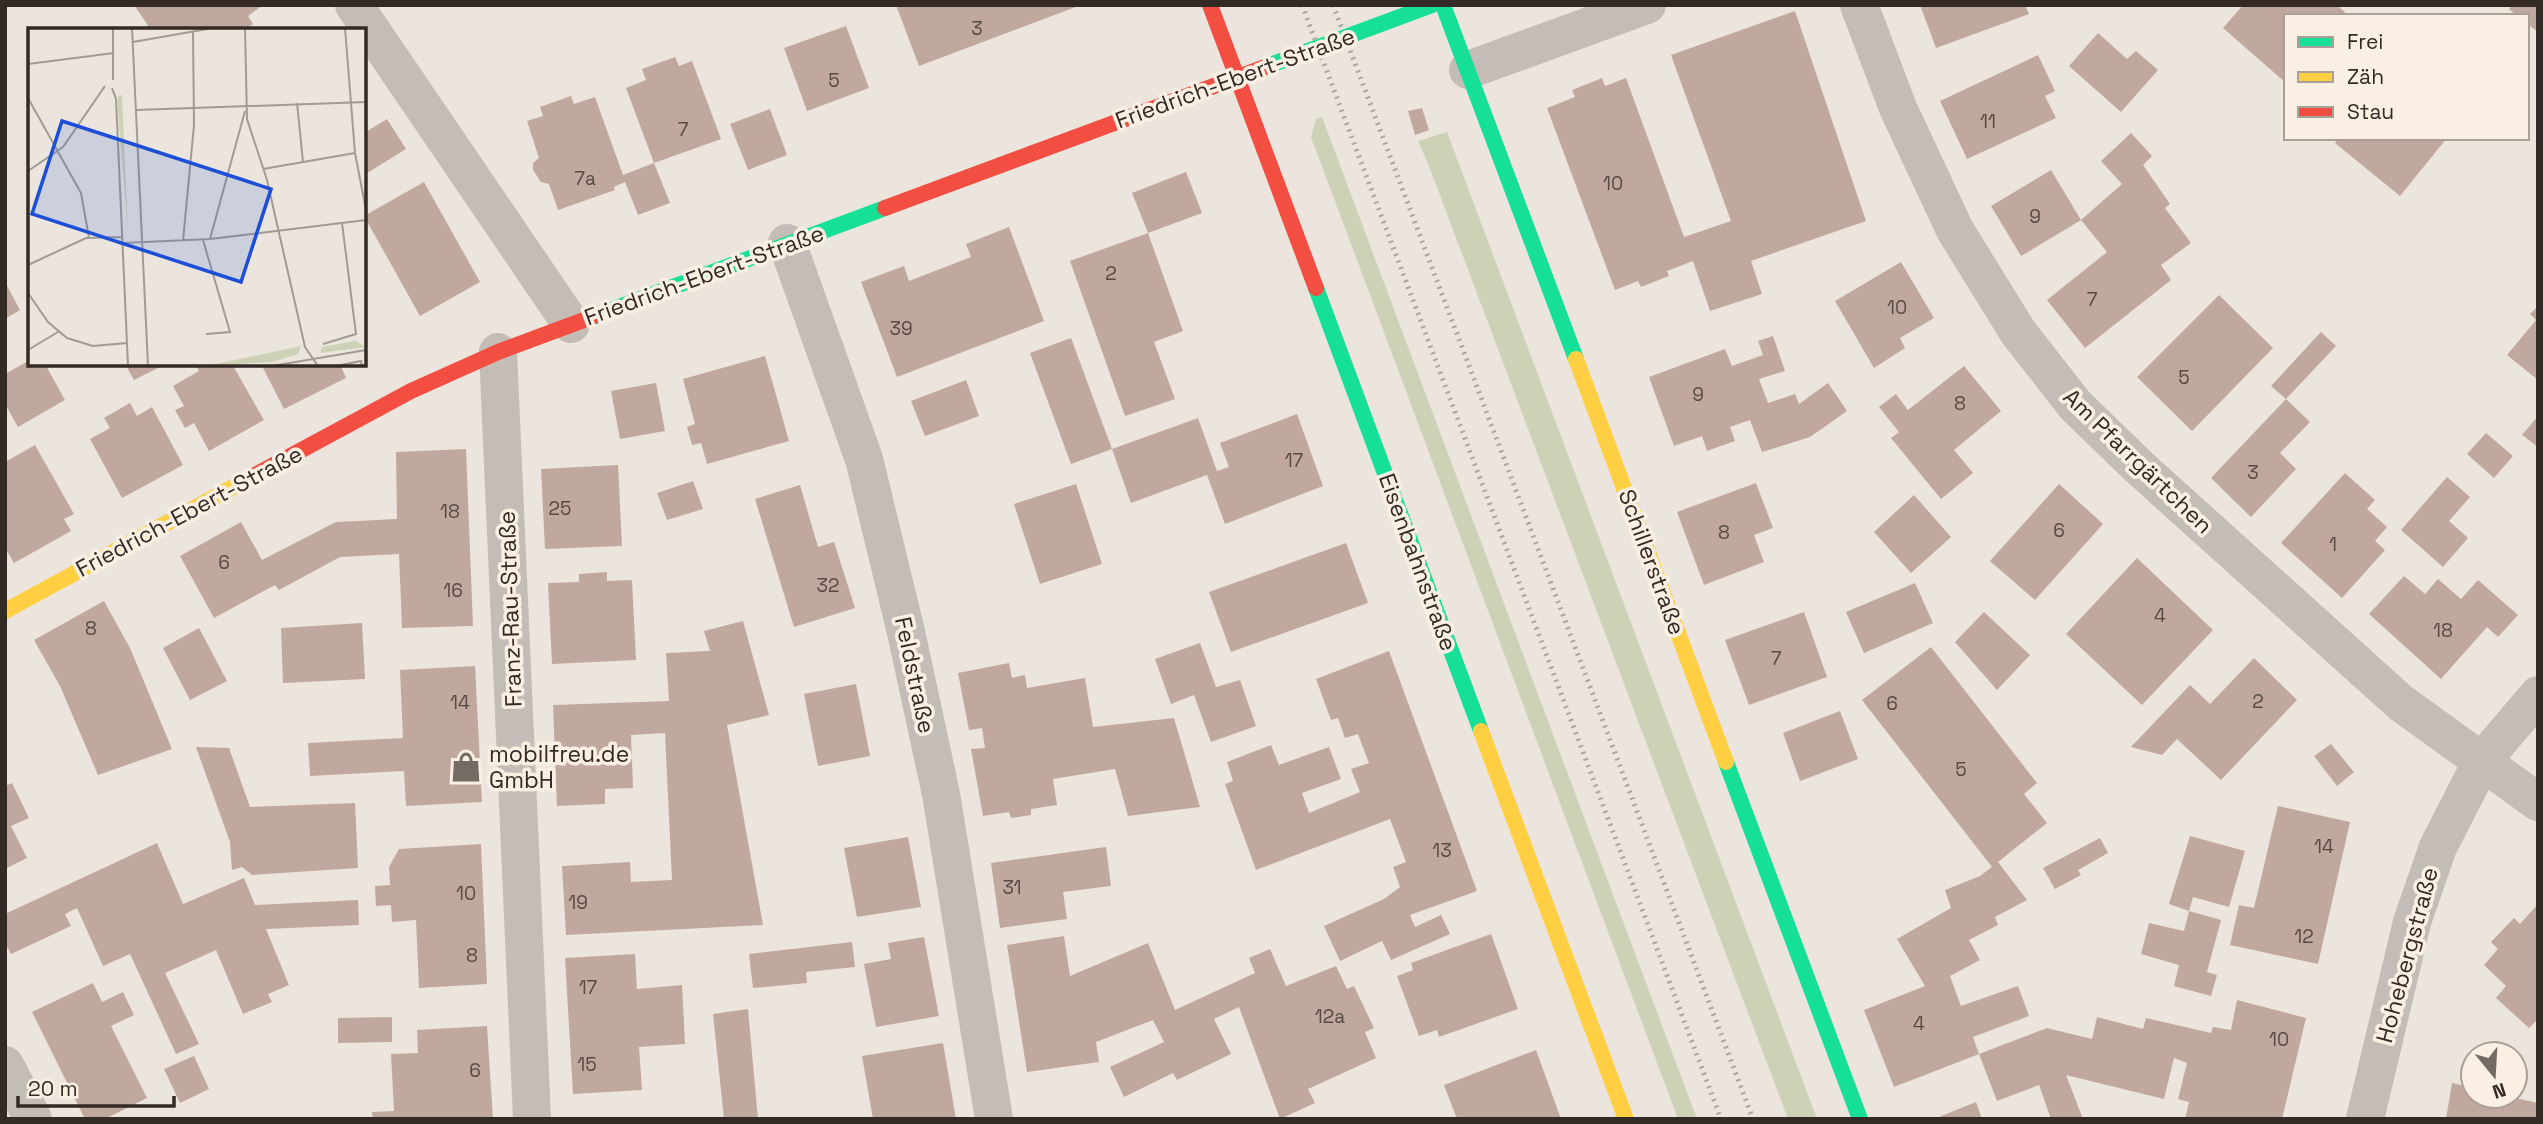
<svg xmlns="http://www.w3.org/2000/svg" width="2543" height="1124" font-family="'Space Grotesk',sans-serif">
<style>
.green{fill:#cdd1b6}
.building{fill:#c1a89e}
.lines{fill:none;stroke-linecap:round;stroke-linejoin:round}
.street{stroke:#c4bdb7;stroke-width:38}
.fast{stroke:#16e098;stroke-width:16}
.slow{stroke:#ffcf43;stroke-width:16}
.jam{stroke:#f24e42;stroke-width:16}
.rail{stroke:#aca6a1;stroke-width:5;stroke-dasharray:2 5;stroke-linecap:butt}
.labels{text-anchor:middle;stroke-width:7;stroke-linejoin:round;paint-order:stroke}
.number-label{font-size:19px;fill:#574a43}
.street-label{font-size:23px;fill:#342a25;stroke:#faefe3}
.poi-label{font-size:23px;fill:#342a25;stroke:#faefe3;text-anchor:start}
.inset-road{fill:none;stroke:#a29a93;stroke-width:2}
.view{fill:#1d4ed8;fill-opacity:0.15;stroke:#1d4ed8;stroke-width:3.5}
.inset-edge{fill:none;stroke:#342a25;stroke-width:3.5}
</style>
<rect width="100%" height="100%" fill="#ece5dd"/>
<g class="green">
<polygon points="1322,117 1697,1119 1678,1119 1311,137 1316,119"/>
<polygon points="1447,132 1817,1119 1788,1119 1429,166 1418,141"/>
</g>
<g class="building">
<polygon points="134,5 263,5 248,16 253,24 245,30 151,30"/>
<polygon points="896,5 1081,5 919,66"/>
<polygon points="1920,5 2025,5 2029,14 1936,48"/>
<polygon points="2243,5 2337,5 2349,16 2286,16 2286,83 2223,28"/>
<polygon points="2512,5 2538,5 2538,32 2527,24 2527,16 2517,16 2509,9"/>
<polygon points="1795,11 1866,221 1751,261 1762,294 1710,311 1693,261 1667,271 1669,276 1641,287 1638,281 1615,290 1547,108 1575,97 1572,90 1602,78 1605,86 1626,78 1684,237 1731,221 1671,55"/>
<polygon points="846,26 869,88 807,111 784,48"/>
<polygon points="2098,33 2127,59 2136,51 2158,70 2121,112 2069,66"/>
<polygon points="2038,55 2055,91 2045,96 2056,118 1967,159 1940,101"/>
<polygon points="675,57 679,66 692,61 721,139 654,163 670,203 638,215 625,182 614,187 615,190 558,210 549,184 541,182 533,170 533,163 539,158 527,121 543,116 540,107 571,96 574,104 595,97 623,175 654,163 626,88 646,80 642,69"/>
<polygon points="1422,108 1429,130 1415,135 1408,111"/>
<polygon points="770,109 787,155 748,170 730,124"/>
<polygon points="387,119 406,149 364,175 364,133"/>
<polygon points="2131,133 2152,156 2143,165 2170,204 2165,208 2191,243 2161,265 2171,280 2085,348 2047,300 2107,252 2081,220 2122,184 2101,161"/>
<polygon points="2339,138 2447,138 2400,196 2335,143"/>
<polygon points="2051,170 2081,220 2021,256 1991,206"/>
<polygon points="1186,172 1202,213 1148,233 1132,193"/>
<polygon points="424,182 480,282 420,316 364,216"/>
<polygon points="1009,227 1044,321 897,377 861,282 904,266 909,281 971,257 966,244"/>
<polygon points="1148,233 1183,331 1154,342 1175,399 1125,416 1070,261"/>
<polygon points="1901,262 1934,318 1900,338 1905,348 1874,368 1835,301"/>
<polygon points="5,282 20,310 5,319"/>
<polygon points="2219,295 2273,348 2192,431 2137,377"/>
<polygon points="2538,306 2538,380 2507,355 2536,320 2530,314"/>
<polygon points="2321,332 2336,346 2286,399 2271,386"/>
<polygon points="1773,336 1785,371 1759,379 1768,403 1795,394 1799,404 1828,383 1847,411 1810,437 1762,452 1750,420 1730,427 1735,441 1707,451 1702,436 1674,446 1649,377 1725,349 1732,366 1763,355 1758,341"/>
<polygon points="1071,338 1112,449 1071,464 1030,353"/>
<polygon points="765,356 789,441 707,464 701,443 692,445 687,427 695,424 683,379"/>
<polygon points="30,360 30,364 45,364 65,400 18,427 5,404 5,374"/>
<polygon points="125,364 158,364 160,367 134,380"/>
<polygon points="195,364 232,364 264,420 209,451 194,423 185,428 175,410 184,406 173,386 199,371"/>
<polygon points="261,364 340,364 346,378 284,409"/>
<polygon points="1964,366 2001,411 1954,450 1973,473 1941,499 1891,438 1899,432 1879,407 1896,394 1908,410"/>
<polygon points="966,380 979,416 925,436 911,401"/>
<polygon points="656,383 665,431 620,439 611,391"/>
<polygon points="2286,399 2310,422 2280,453 2296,469 2251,517 2211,478"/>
<polygon points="130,403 137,416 152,407 183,465 122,498 90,439 110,428 104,418"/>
<polygon points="1297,414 1323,486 1225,524 1207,475 1131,503 1112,449 1198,418 1217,471 1229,467 1220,443"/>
<polygon points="2538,416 2538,447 2522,435"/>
<polygon points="2486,433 2513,456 2494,478 2467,454"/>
<polygon points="35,445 74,514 64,519 71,531 14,563 5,548 5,462"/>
<polygon points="466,449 473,626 402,628 399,554 340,557 279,590 275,585 214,618 180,556 241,522 262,560 336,522 397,519 396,452"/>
<polygon points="618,465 622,546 545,549 541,469"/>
<polygon points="2345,473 2375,500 2367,509 2387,527 2375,541 2385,550 2342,598 2281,543"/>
<polygon points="2447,477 2470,497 2449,521 2468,538 2443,567 2401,530"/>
<polygon points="693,481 703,509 667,520 657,493"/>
<polygon points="1756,483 1773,528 1754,535 1764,562 1704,585 1677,512"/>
<polygon points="1076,484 1102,564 1040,584 1014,504"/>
<polygon points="2059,484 2103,524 2035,600 1990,561"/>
<polygon points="800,485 818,547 834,542 855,608 794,627 755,499"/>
<polygon points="1914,495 1951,537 1911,573 1874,532"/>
<polygon points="1346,543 1368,603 1231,652 1209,592"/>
<polygon points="2137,558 2213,630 2142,705 2066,634"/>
<polygon points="607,572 607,581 632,580 636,660 552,664 548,583 579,582 579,574"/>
<polygon points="2404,576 2425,594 2438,579 2461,599 2478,580 2518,615 2498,637 2487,627 2441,679 2369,614"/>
<polygon points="1915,583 1933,623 1864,653 1846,612"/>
<polygon points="104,601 130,648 172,749 98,775 60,686 34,640"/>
<polygon points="1804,612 1827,677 1749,705 1725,640"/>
<polygon points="1984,612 2030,655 1997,690 1955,642"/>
<polygon points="743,621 769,715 727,725 763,925 566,935 562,866 630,862 631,882 672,880 665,733 631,735 633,788 605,789 605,804 557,806 553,705 669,701 666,653 710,651 704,631"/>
<polygon points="362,623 365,679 283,683 281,628"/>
<polygon points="199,628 227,681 190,700 163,648"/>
<polygon points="1200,643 1216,687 1240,680 1256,726 1211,742 1194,695 1171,704 1155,659"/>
<polygon points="1931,647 2037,783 2024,794 2047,823 1998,862 2027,900 1995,917 1998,925 1969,940 1980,960 1950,976 1961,1006 2018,986 2029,1016 1973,1037 1979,1054 1894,1087 1864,1010 1925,986 1897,939 1951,908 1945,890 1980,876 1992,867 1862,700"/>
<polygon points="1389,651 1477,891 1410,915 1415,927 1441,915 1450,934 1391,960 1382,941 1340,961 1324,926 1384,899 1400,887 1393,867 1406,862 1390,819 1256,870 1225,784 1233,781 1227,762 1271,745 1279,765 1329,747 1341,779 1302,793 1309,813 1360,792 1351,769 1369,763 1358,734 1345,738 1338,718 1331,720 1316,679"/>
<polygon points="2254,658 2297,700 2221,780 2177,739 2162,755 2131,747 2190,685 2210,704"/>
<polygon points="1009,663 1012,678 1025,675 1027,688 1085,678 1093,727 1174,718 1200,807 1128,816 1115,769 1053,779 1057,805 1031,809 1031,815 1011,818 1009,812 983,816 971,749 985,748 982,728 969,730 958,673"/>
<polygon points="475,666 482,802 406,806 404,771 310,776 308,743 403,738 400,670"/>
<polygon points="856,684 870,756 818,766 804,694"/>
<polygon points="1840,711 1858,759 1800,781 1783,733"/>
<polygon points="2331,744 2354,772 2337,786 2314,756"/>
<polygon points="196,747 229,748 250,807 355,803 358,868 252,875 242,867 232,870 230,842"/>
<polygon points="12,783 29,818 11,826 27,858 5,869 5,786"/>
<polygon points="2278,806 2350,822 2318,964 2230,945 2239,905 2254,908"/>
<polygon points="2190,836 2245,851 2229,907 2193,897 2189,911 2169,904"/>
<polygon points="908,837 921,907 857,917 844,848"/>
<polygon points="2100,838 2108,853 2078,870 2081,875 2055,889 2043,868"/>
<polygon points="157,843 183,904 244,878 255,905 358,900 359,925 266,929 289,985 268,994 272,1002 243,1014 216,950 165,973 199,1044 176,1054 130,954 103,966 77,908 65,914 71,926 11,954 5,943 5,914"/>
<polygon points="481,844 487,984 419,988 416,920 392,922 391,905 376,906 375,886 390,885 389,867 399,849"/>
<polygon points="1106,847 1111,886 1063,892 1067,919 1000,928 991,863"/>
<polygon points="2538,904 2538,1019 2529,1028 2496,998 2506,986 2484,965 2498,949 2491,942 2514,918 2520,924"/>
<polygon points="2189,911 2221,920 2207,972 2217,975 2211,996 2174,986 2179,965 2141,954 2149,923 2184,931"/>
<polygon points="1491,934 1518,1009 1439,1037 1437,1030 1419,1036 1397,976 1413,970 1411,963"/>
<polygon points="1064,936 1070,976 1148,943 1175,1010 1255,973 1249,958 1270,949 1286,986 1336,966 1347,989 1354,986 1374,1028 1365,1032 1376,1058 1308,1089 1315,1103 1280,1119 1239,1007 1214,1019 1231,1054 1177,1080 1173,1073 1124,1097 1110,1067 1164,1042 1153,1020 1096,1042 1099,1062 1027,1072 1007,945"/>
<polygon points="924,937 939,1016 876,1027 864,964 891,959 888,943"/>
<polygon points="852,942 855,967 806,972 807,983 753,988 749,954"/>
<polygon points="635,954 637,989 682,985 685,1044 639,1047 642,1090 573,1094 565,958"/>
<polygon points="93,983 102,1002 123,992 134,1015 111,1026 147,1098 105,1119 85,1119 32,1012"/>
<polygon points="2237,1000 2306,1018 2282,1119 2185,1119 2189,1102 2178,1099 2187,1063 2174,1058 2164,1099 2066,1075 2083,1119 2051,1119 2039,1085 1997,1101 1979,1054 2047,1028 2092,1039 2097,1017 2143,1029 2146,1018 2211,1033 2213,1027 2231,1030"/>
<polygon points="748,1009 758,1119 724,1119 713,1014"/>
<polygon points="392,1017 392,1042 338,1043 338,1018"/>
<polygon points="487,1026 493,1119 373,1119 372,1112 394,1111 391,1054 418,1053 417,1030"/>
<polygon points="943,1043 956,1119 873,1119 862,1056"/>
<polygon points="1536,1050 1561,1119 1457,1119 1444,1085"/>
<polygon points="194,1056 209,1089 180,1103 164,1069"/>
<polygon points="2452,1083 2473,1088 2473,1096 2507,1096 2538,1103 2538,1119 2446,1119"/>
<polygon points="1976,1102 1982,1119 1934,1119"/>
</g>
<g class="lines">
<g class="street">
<polyline points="354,5 571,324"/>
<polyline points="1859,5 1898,108 1955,230 2018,332 2075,405 2139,467 2401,703 2538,802"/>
<polyline points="1468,70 1647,5"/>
<polyline points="787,243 864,459 906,632 941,794 994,1119"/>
<polyline points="498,352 532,1119"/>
<polyline points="5,1065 33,1119"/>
<polyline points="2365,1119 2412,922 2438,847 2482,761 2538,695"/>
</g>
<g class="fast">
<polyline points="1443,5 1576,359"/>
<polyline points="1265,67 1432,5"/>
<polyline points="1316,288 1481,731"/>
<polyline points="592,317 885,208"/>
<polyline points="1726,762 1860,1119"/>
</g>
<g class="slow">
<polyline points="1576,359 1726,762"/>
<polyline points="5,611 246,480"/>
<polyline points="1481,731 1626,1119"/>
</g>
<g class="jam">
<polyline points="1210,5 1316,288"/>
<polyline points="885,208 1265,67"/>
<polyline points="246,480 411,391 498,352 592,317"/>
</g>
<g class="rail">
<polyline points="1302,5 1721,1119"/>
<polyline points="1333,5 1753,1119"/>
</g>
</g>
<defs>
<g id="shop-bare" transform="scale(2.415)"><path d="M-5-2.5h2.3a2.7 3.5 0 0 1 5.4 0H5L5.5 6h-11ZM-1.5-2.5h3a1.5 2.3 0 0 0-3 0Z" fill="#746b65" stroke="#faefe3" stroke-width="2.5" paint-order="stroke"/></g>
</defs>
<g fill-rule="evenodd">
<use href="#shop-bare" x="466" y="767"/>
</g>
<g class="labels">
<g class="number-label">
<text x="977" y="35">3</text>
<text x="834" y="87">5</text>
<text x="1988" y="128">11</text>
<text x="683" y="136">7</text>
<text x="585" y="185">7a</text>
<text x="1613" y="190">10</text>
<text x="2035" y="223">9</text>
<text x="1111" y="280">2</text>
<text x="2092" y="306">7</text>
<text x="1897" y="314">10</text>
<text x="901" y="335">39</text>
<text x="2184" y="384">5</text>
<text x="1698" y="401">9</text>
<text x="1960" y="410">8</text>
<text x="1294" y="467">17</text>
<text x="2253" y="479">3</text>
<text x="560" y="515">25</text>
<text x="450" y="518">18</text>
<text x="2059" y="537">6</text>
<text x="1724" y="539">8</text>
<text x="2333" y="551">1</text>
<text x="224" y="569">6</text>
<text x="828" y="592">32</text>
<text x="453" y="597">16</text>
<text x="2160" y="622">4</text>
<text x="91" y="635">8</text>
<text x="2443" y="637">18</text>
<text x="1776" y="665">7</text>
<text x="2258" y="708">2</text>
<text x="460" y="709">14</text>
<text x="1892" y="710">6</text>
<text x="1961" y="776">5</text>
<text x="2324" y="853">14</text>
<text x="1442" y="857">13</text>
<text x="1012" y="894">31</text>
<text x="466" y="900">10</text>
<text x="578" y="909">19</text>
<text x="2304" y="943">12</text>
<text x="472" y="962">8</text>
<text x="588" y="994">17</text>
<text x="1330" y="1023">12a</text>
<text x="1919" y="1030">4</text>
<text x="2279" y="1046">10</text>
<text x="587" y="1071">15</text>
<text x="475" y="1077">6</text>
</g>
<g class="street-label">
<text transform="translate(1235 78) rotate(-20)" y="8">Friedrich-Ebert-Straße</text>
<text transform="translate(704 275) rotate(-20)" y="8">Friedrich-Ebert-Straße</text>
<text transform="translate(2138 461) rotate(44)" y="8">Am Pfarrgärtchen</text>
<text transform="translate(189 511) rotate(-28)" y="8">Friedrich-Ebert-Straße</text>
<text transform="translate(1418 562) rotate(70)" y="8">Eisenbahnstraße</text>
<text transform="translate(1652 562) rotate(70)" y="8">Schillerstraße</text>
<text transform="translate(510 609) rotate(-92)" y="8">Franz-Rau-Straße</text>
<text transform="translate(915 675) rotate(78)" y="8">Feldstraße</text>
<text transform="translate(2407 955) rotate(-75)" y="8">Hohebergstraße</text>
</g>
<g class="poi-label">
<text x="489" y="762">mobilfreu.de<tspan x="489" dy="26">GmbH</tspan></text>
</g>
</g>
<g transform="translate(28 28)">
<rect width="338" height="338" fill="#ece5dd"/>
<path d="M94 67 100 204 90 83V68ZM327 313 338 319 292 325 294 319ZM273 318 270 326 244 334 179 338Z" fill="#cdd1b6"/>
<path class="inset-road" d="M85 0V52M104 0 120 338M217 0 219 91 239 152 277 319 290 338M317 0 327 125 338 182M105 14 185 0M0 36 86 25M84 60 88 71 100 338M0 70 53 165 61 210M269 75 275 134M108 82 338 74M235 141 327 125M0 143 35 119 77 58M182 211 217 83M175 212 202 304 178 306M155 213 166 97 165 4M95 215 182 211 338 192M0 237 58 210 94 209M0 265 20 294 39 310 65 318 99 315M295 316 328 306 314 195M0 322 30 304M244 338 338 322M308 338 333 333 334 338"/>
<path class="view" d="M34 93 243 161 213 254 4 186Z"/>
<rect width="338" height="338" class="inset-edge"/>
</g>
<rect width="2543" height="1124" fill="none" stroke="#342a25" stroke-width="14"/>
<rect x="2284" y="14" width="245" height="126" fill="#faefe3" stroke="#aba097" stroke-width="2"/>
<rect x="2298" y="37" width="35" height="10" fill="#16e098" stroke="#aba097" stroke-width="2"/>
<text x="2347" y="49" font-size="21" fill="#342a25">Frei</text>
<rect x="2298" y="72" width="35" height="10" fill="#ffcf43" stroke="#aba097" stroke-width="2"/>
<text x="2347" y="84" font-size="21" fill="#342a25">Zäh</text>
<rect x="2298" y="107" width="35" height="10" fill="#f24e42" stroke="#aba097" stroke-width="2"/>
<text x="2347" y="119" font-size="21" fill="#342a25">Stau</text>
<g transform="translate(2494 1075) rotate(162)"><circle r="33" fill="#faefe3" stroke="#aba097" stroke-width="2"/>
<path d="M0-5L12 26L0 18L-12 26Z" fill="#746b65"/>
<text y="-10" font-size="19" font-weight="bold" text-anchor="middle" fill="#342a25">N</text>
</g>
<path d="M18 1096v10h156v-10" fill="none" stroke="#342a25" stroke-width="3.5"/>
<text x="28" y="1096" font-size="21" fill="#342a25" stroke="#faefe3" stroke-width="5" paint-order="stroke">20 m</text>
</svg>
